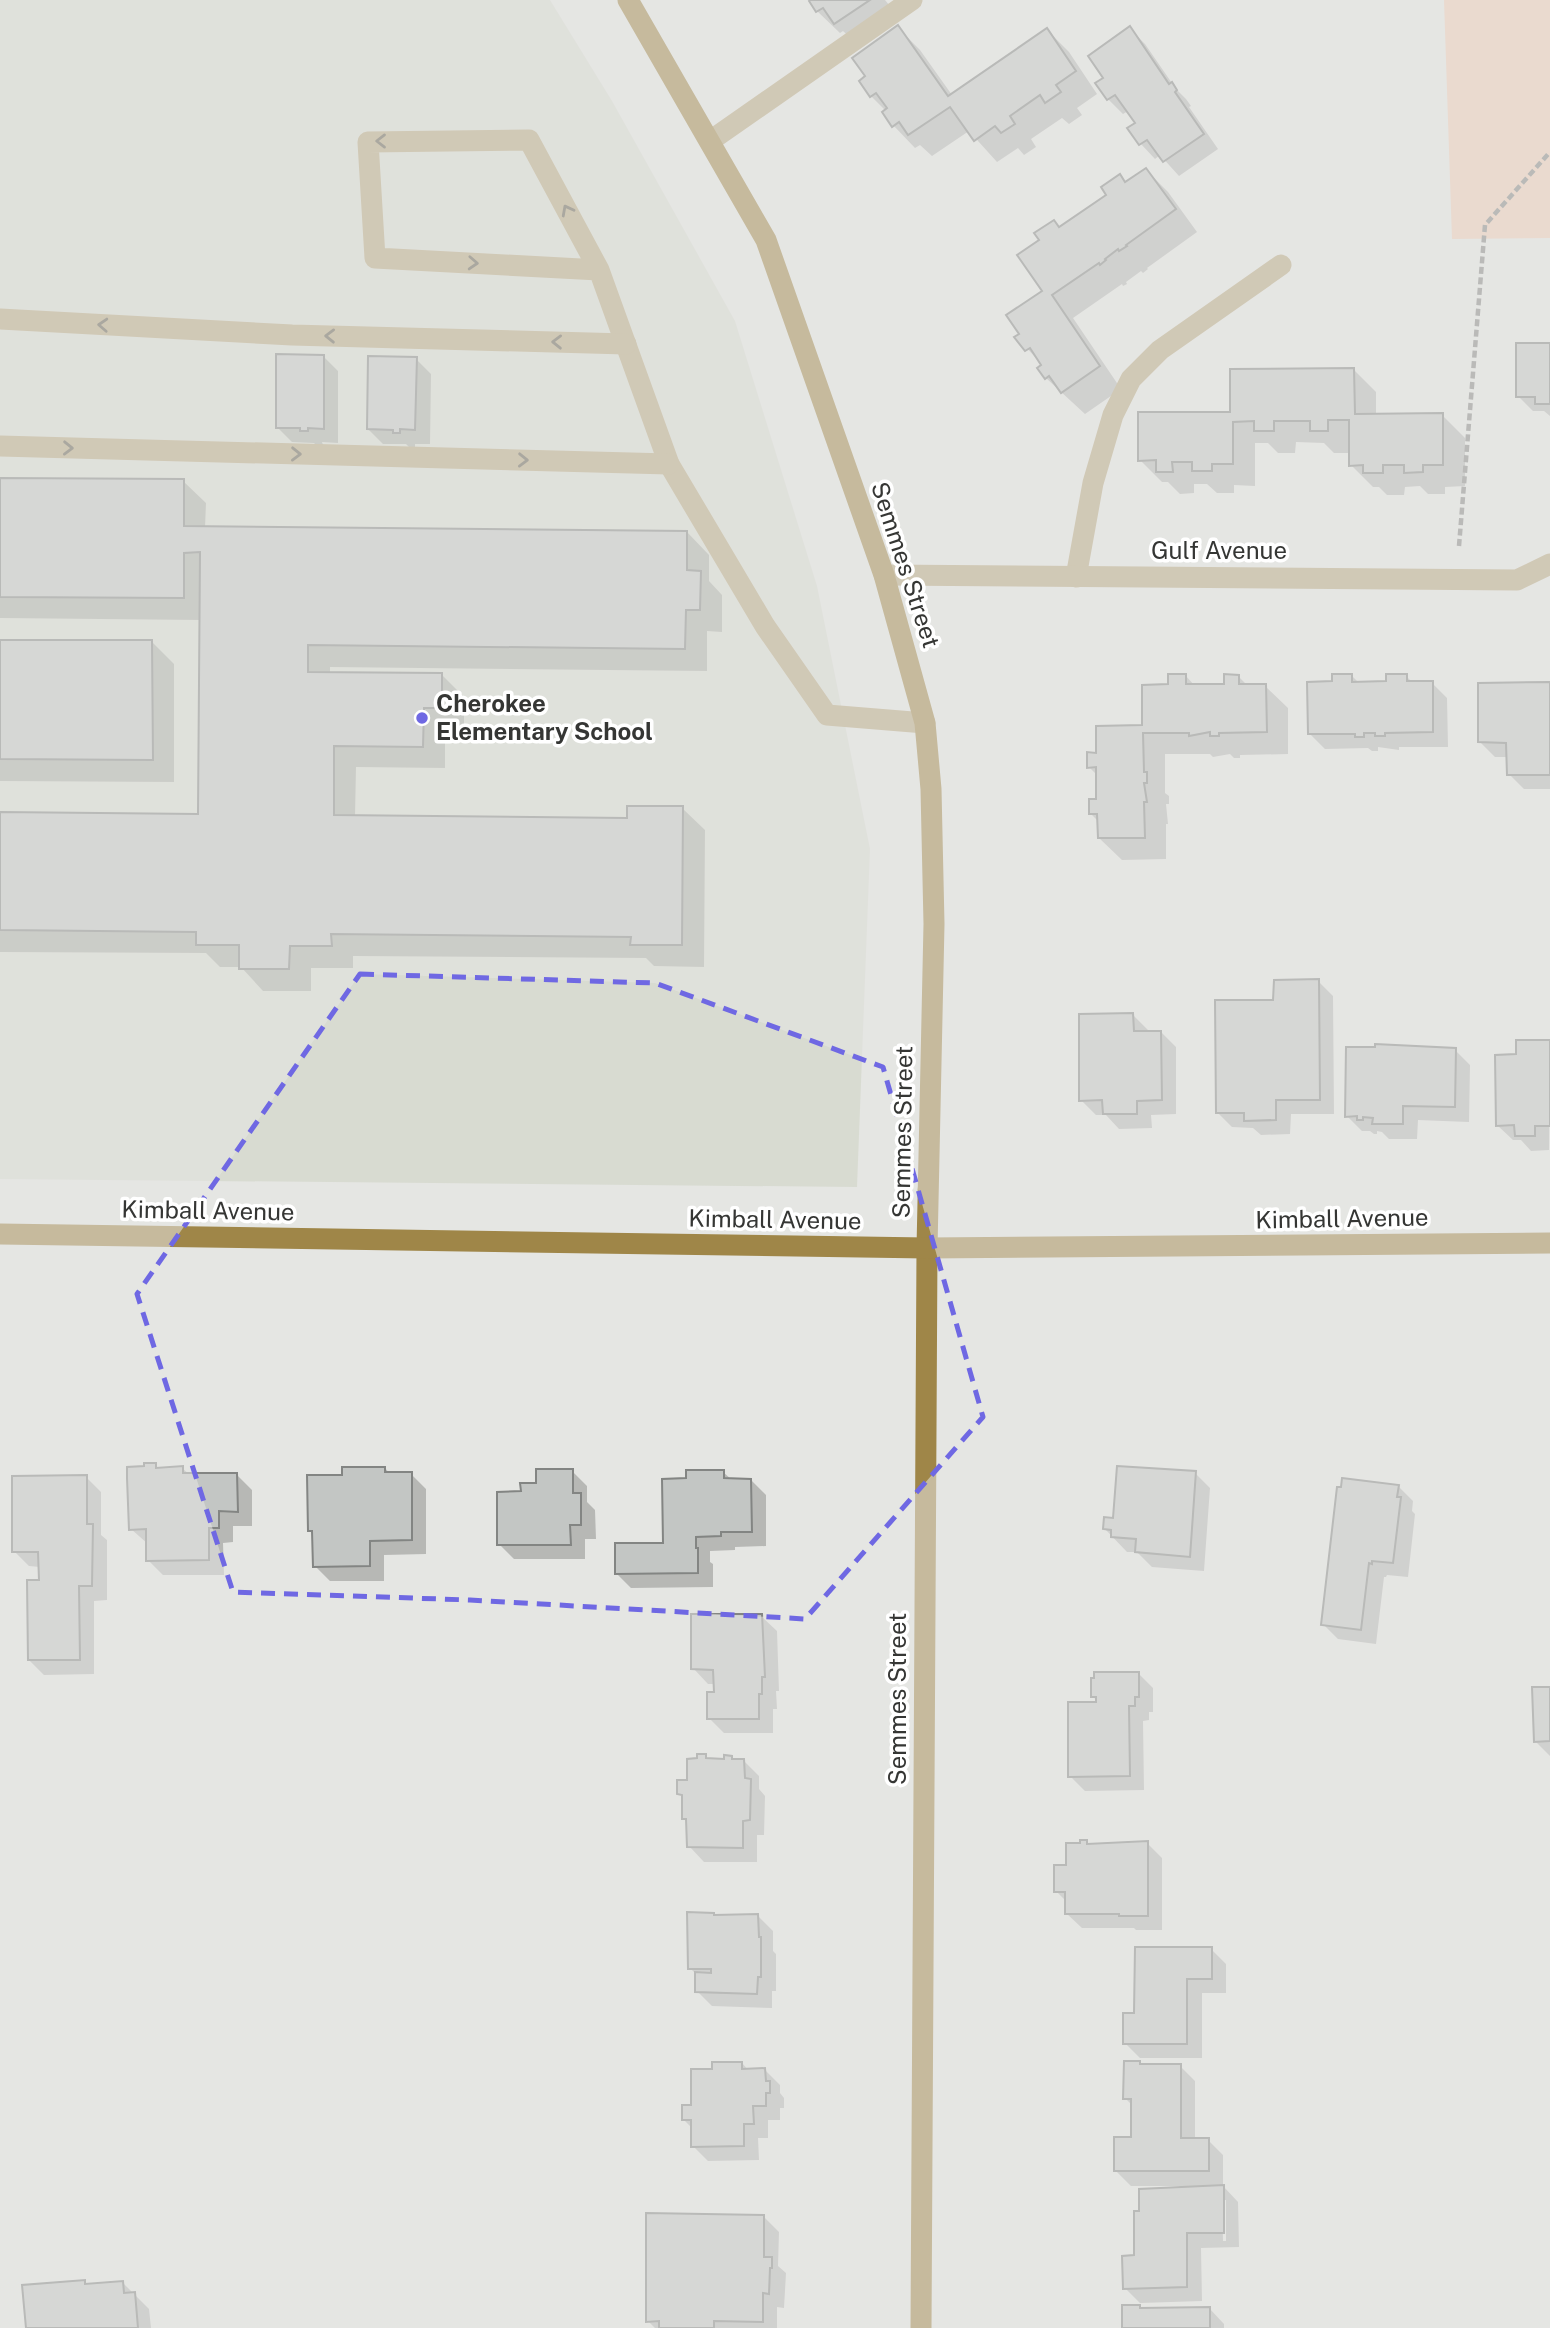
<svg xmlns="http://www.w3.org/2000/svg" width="1550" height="2328" font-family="'Public Sans',sans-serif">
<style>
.built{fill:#d8dbd1}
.green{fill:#efccb6}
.shadow{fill:#0003;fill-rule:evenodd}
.building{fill:#c3c6c4;stroke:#838583;stroke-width:2}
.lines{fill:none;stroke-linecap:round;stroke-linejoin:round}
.path{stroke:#858684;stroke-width:4.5;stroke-dasharray:7 3.5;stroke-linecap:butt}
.lane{stroke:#b7a67e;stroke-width:21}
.street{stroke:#b7a67e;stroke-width:21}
.secondary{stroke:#9f8648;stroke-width:21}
.oneway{stroke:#625d4e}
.marked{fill:none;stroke:#6f68e3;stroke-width:5;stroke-dasharray:14 9;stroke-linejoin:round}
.poi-dot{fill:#6f68e3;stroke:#fff;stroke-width:2.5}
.labels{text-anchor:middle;stroke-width:7;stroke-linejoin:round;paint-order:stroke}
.street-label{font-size:24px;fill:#353634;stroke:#fff}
.poi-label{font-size:24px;font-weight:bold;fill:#353634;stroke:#fff;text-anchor:start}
</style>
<rect width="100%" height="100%" fill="#e5e6e3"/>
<polygon class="built" points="0,0 550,0 612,101 735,321 817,586 870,849 857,1187 0,1179"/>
<polygon class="green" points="1444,0 1550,0 1550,238 1452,239"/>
<g class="shadow">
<polygon points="813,0 885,0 890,6 858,45 843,31 840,33 817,11"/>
<polygon points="898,28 920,50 952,95 1047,30 1069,52 1097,94 1077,108 1082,115 1069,124 1062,118 1031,139 1036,147 1024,155 1018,148 997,162 969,131 932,156 920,145 915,148 893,125 886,111 871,96 868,77"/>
<polygon points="1130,29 1145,44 1176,89 1186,99 1191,106 1189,107 1218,149 1179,176 1160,155 1155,159 1141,144 1137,123 1128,111 1123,114 1108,99 1106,79"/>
<polygon points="1146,170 1168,192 1197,232 1147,268 1148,269 1143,273 1141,271 1126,282 1127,284 1123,286 1122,284 1073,318 1121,389 1085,414 1046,378 1043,366 1017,337 1022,334 1044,291 1060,228 1108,195 1120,176 1127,183"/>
<polygon points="1550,345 1550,416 1544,411 1533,411 1518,396"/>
<polygon points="323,356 338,371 338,443 322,442 323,445 317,446 314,443 292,442 277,427"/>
<polygon points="416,359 431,374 430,444 415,444 415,447 410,448 406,444 383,444 368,429"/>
<polygon points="1354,370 1376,392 1376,415 1442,415 1465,438 1465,486 1445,487 1445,494 1428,494 1420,486 1405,487 1404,495 1387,495 1379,487 1373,487 1351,465 1350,453 1334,453 1324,443 1296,442 1295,453 1278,453 1268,443 1255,443 1255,486 1234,485 1234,493 1217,493 1207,484 1194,484 1194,493 1180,494 1168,482 1162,482 1140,460 1232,414"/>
<polygon points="0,480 183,481 206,503 205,528 687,532 709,555 709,581 722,595 722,632 707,631 707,671 330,667 330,674 442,675 464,697 464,730 445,730 445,768 356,767 355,817 629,820 682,808 705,830 704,967 654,966 646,958 353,956 353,968 311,968 311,991 263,991 241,967 220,967 206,953 0,952 0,814 199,816 201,620 0,618"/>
<polygon points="0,641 152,642 174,664 174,782 0,781"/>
<polygon points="1185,675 1195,686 1226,686 1239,677 1248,686 1265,686 1288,708 1288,754 1240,755 1240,758 1234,758 1230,754 1213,757 1210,754 1165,754 1165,793 1169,796 1169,804 1166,804 1168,824 1166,824 1166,859 1122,860 1099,838 1099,822 1091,814 1098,801 1098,776 1089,767 1098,755 1144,727 1170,686"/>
<polygon points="1351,675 1359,683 1388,683 1406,676 1413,683 1432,683 1447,698 1448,747 1399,747 1399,750 1378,747 1378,751 1372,751 1368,748 1325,749 1310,734 1334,683"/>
<polygon points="1550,684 1550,789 1524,789 1509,774 1508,757 1495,757 1480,742"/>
<polygon points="1318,981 1333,996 1334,1114 1291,1114 1290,1134 1261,1135 1253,1128 1232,1127 1217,1112 1275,1002"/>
<polygon points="1133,1015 1148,1030 1148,1033 1161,1032 1176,1047 1176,1114 1151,1115 1152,1128 1119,1129 1106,1115 1096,1115 1081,1100"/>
<polygon points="1550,1042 1549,1150 1531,1151 1521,1140 1513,1140 1497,1125 1517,1056"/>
<polygon points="1455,1050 1470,1065 1469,1122 1418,1120 1417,1139 1389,1139 1382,1132 1377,1131 1377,1134 1374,1134 1370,1131 1362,1131 1347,1116"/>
<polygon points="155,1465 159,1469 182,1468 190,1475 237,1475 252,1490 252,1526 233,1526 233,1542 223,1543 224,1575 163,1575 148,1560 148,1544 131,1529"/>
<polygon points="385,1468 390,1474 411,1474 426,1489 426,1554 384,1555 384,1581 330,1581 315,1566 314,1535 309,1530 344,1477"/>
<polygon points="572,1471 587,1486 587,1502 595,1510 596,1539 585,1539 585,1559 514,1559 499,1544 522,1493"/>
<polygon points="723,1472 732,1480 751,1480 766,1495 766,1546 735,1547 735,1550 710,1551 710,1562 713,1564 713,1587 631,1588 616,1573 665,1545 688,1480"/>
<polygon points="1195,1473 1210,1488 1204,1571 1152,1567 1137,1552 1127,1552 1105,1529 1115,1519"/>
<polygon points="86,1477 101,1492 101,1535 107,1540 107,1600 94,1601 94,1674 44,1675 29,1660 41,1582 40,1567 29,1566 14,1551"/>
<polygon points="1398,1486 1413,1501 1412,1511 1415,1514 1408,1577 1387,1575 1386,1577 1384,1577 1376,1644 1338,1639 1323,1624"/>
<polygon points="761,1616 777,1631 779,1691 776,1691 777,1709 773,1709 773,1733 724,1733 709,1718 715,1694 715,1684 708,1684 693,1668"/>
<polygon points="1138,1673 1153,1688 1153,1712 1149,1712 1149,1720 1143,1721 1144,1790 1085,1791 1070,1776 1098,1703 1093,1696"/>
<polygon points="1550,1689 1550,1756 1535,1741"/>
<polygon points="705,1756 709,1760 726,1760 731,1757 734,1761 744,1761 759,1776 759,1789 765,1796 764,1835 757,1835 757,1862 704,1862 689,1846 688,1823 684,1819 684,1799 679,1793 689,1782 699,1760"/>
<polygon points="1086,1842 1090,1846 1147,1843 1162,1858 1162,1930 1136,1930 1134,1928 1082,1928 1066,1913 1067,1902 1056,1891 1068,1866"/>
<polygon points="714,1914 716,1917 758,1916 773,1931 773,1951 776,1954 776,1991 772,1991 772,2008 712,2006 697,1991 697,1975 690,1968"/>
<polygon points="1211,1949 1226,1964 1226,1993 1202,1993 1202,2058 1140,2058 1125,2043 1136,2015"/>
<polygon points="742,2063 749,2071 765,2070 780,2085 780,2093 784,2098 784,2108 780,2108 780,2120 768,2120 768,2138 758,2138 759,2160 708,2161 693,2146 693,2129 684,2120 714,2070"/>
<path d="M1142 2066H1180L1195 2081V2140H1208L1223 2155V2186L1238 2202 1239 2247 1201 2248 1202 2301 1140 2303 1125 2288 1136 2257 1140 2212 1184 2189V2186H1131L1116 2171 1132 2138V2105L1125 2098ZM1222 2200H1226V2241H1223Z"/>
<polygon points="764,2217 779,2232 778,2266 786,2273 784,2308 777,2307 777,2328 655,2328 648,2321"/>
<polygon points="84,2282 88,2285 123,2283 149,2309 151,2328 28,2328"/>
<polygon points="1139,2307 1142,2310 1209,2308 1224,2324 1224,2328 1124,2328"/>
</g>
<g class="building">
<polygon points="810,0 870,0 834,24 823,8 816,12 809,1"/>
<polygon points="898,25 948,96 1047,28 1076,71 1056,85 1061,92 1045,103 1040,95 1010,116 1015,124 1001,133 995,126 974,141 950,107 908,135 899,122 892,127 882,112 887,108 876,93 870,97 859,81 865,76 852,58"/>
<polygon points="1130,26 1169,84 1172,82 1177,90 1175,92 1204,134 1163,162 1147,140 1139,145 1127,128 1135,123 1115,95 1107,100 1095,83 1103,78 1088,56"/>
<polygon points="1146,168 1176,209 1126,245 1127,246 1119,251 1118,249 1105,259 1106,260 1100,265 1099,263 1052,295 1100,366 1061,393 1049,376 1045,379 1037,368 1041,365 1030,348 1025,351 1014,337 1019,334 1006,315 1042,291 1017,255 1039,240 1034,233 1054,220 1059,227 1106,195 1101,187 1120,174 1125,182"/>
<polygon points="1516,343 1550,343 1550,404 1535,404 1535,397 1516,397"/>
<polygon points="276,354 324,355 324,429 308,428 308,431 300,431 300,428 276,428"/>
<polygon points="368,356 417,357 415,430 400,429 400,433 393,433 393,430 367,429"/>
<polygon points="1354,368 1355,414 1443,413 1443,465 1423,465 1423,472 1404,473 1404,465 1383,465 1383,473 1363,473 1363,465 1349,466 1349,420 1328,420 1328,431 1310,431 1310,421 1274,421 1274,431 1254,431 1254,421 1233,422 1233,464 1212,464 1212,471 1192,471 1192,462 1172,462 1173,472 1156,472 1156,460 1138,461 1138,412 1230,412 1230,369"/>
<polygon points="0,478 184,479 184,526 687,531 687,570 701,571 700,610 686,610 685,649 308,645 308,672 442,673 442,708 424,708 423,747 334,746 334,815 627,818 627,806 683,806 682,945 630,945 631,937 331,934 332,946 290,946 289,969 239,969 239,945 196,945 196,932 0,930 0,812 198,814 200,552 184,553 184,598 0,597"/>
<polygon points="0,640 152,640 153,760 0,759"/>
<polygon points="1168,674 1186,674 1186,684 1224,684 1224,674 1239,675 1239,684 1266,684 1267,732 1219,733 1219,736 1210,736 1210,732 1189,736 1189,733 1143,733 1144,772 1147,772 1147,783 1144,783 1147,802 1144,802 1145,838 1098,838 1097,814 1089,814 1089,799 1096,799 1096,767 1087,768 1087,752 1096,753 1096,726 1142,725 1142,685 1168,684"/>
<polygon points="1332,674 1352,674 1352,682 1386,681 1386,674 1407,674 1407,681 1433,681 1433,732 1385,733 1385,736 1375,736 1375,733 1364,733 1364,737 1355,737 1355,734 1308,734 1307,682 1332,681"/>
<polygon points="1550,682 1550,775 1507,775 1506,743 1478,742 1478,683"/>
<polygon points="1319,979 1320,1100 1276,1100 1276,1120 1244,1121 1244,1113 1216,1113 1215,1000 1273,1000 1274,980"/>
<polygon points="1133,1013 1134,1031 1161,1031 1162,1100 1137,1101 1137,1114 1103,1114 1102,1100 1079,1101 1079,1014"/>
<polygon points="1516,1040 1550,1040 1550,1126 1535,1126 1535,1136 1515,1136 1514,1125 1496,1126 1495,1055 1516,1054"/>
<polygon points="1375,1044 1456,1048 1455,1107 1403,1106 1403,1124 1372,1124 1373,1118 1363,1117 1363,1120 1357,1120 1357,1116 1345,1117 1346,1047 1375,1047"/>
<polygon points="144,1463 156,1463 156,1468 183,1466 183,1473 237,1473 238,1512 219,1511 219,1528 209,1528 209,1560 146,1561 146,1529 129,1530 127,1478 127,1467 144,1466"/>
<polygon points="1117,1466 1196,1471 1190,1557 1135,1552 1136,1539 1111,1537 1111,1530 1103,1529 1104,1517 1113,1518"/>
<polygon points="342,1467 385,1467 385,1472 412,1472 412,1540 370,1541 370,1566 313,1567 312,1531 308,1531 307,1475 342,1475"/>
<polygon points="536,1469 573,1469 573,1493 581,1493 581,1525 570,1525 571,1545 497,1545 497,1492 521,1491 520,1483 536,1483"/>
<polygon points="686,1470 724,1470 724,1478 751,1479 752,1532 721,1532 721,1536 696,1537 696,1548 698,1548 698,1573 615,1574 615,1543 663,1543 662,1479 686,1478"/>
<polygon points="87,1475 87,1524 93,1524 92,1586 79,1586 80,1660 28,1660 27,1580 39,1580 38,1552 12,1552 12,1476"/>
<polygon points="1342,1478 1399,1485 1397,1497 1401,1497 1393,1563 1372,1561 1372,1564 1369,1563 1361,1630 1321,1625 1337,1487 1341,1487"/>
<polygon points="691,1614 762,1614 765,1677 762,1677 762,1694 759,1694 759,1719 707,1719 707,1692 714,1692 713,1670 691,1669"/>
<polygon points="1094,1672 1139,1672 1139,1697 1135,1697 1135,1706 1129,1706 1130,1776 1068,1777 1068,1702 1096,1702 1096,1697 1091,1697 1091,1678 1094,1678"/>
<polygon points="1532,1687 1550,1687 1550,1741 1534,1742"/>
<polygon points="697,1754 706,1754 706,1758 724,1759 724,1755 732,1756 732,1759 744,1759 745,1778 751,1779 750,1820 743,1821 743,1848 687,1847 686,1819 682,1819 682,1795 677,1794 677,1780 687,1780 687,1759 697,1758"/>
<polygon points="1080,1840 1087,1840 1087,1844 1148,1841 1148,1916 1119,1916 1119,1914 1065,1914 1065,1892 1054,1892 1054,1865 1066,1865 1066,1843 1080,1843"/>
<polygon points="687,1912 714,1913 714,1915 758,1914 759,1937 761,1937 761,1977 758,1977 757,1994 695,1992 695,1972 711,1973 711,1969 688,1969"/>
<polygon points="1135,1947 1212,1947 1212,1979 1187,1979 1187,2044 1123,2044 1123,2013 1134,2013"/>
<polygon points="1124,2061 1140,2061 1140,2064 1181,2064 1181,2138 1209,2138 1209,2171 1114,2171 1114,2137 1131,2137 1131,2099 1123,2099"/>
<polygon points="712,2062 742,2062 742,2069 765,2068 766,2081 770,2081 770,2093 766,2093 766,2106 753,2106 754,2124 744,2124 744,2146 691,2147 691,2120 682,2120 682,2105 691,2105 691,2069 712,2069"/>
<polygon points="1224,2185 1224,2233 1187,2233 1187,2287 1123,2289 1122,2256 1134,2255 1134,2211 1139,2211 1139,2189"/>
<polygon points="646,2213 764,2215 764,2257 772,2257 772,2268 770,2268 769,2294 763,2293 763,2322 714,2321 714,2328 659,2328 659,2321 646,2322"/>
<polygon points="85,2280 85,2284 123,2281 124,2293 135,2292 138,2328 26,2328 22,2285"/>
<polygon points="1122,2305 1140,2305 1140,2308 1210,2307 1210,2328 1122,2328"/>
</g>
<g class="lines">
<polyline class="path" points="1459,546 1485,225 1550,152"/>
<g class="lane">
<polyline points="710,141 912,0"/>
<polyline points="599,270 375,258 368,142 529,140 599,270 669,464 765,626 827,715 925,723"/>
<polyline points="0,319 292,335 626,344"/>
<polyline points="0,446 669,464"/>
<polyline points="1076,577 1093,483 1113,415 1131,379 1160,350 1281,265"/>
</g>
<polyline class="street" points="884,575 1517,580 1550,564"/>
<g class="secondary">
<polyline points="628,0 766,240 884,575 925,723 931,789 934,924 927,1248 921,2328"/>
<polyline points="0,1234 927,1248 1550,1243"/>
</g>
</g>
<defs><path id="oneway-chevron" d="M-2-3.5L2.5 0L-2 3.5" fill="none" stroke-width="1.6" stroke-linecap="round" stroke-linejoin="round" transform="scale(1.75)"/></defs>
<g class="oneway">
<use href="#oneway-chevron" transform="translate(381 141) rotate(180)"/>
<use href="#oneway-chevron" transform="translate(567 210) rotate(-118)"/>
<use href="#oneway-chevron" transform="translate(473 263) rotate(3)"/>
<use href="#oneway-chevron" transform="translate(103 325) rotate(-177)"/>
<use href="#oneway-chevron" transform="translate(330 336) rotate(-179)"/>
<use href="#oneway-chevron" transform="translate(557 342) rotate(-179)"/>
<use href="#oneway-chevron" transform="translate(68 448) rotate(1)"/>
<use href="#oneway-chevron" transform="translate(296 454) rotate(1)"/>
<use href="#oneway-chevron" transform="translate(523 460) rotate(1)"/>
</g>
<path d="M0 0H1550V2328H0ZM360 974 655 983 883 1067 983 1417 805 1619 470 1600 233 1592 137 1294Z" fill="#e5e6e3" fill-opacity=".55" fill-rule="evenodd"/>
<path class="marked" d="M360 974 655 983 883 1067 983 1417 805 1619 470 1600 233 1592 137 1294Z"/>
<circle class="poi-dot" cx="422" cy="718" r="7"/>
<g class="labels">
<g class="street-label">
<text x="1219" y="559">Gulf Avenue</text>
<text transform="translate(905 565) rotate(72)" y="8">Semmes Street</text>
<text transform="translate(903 1132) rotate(-89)" y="8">Semmes Street</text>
<text transform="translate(208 1211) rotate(1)" y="8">Kimball Avenue</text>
<text transform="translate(1342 1219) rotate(-1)" y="8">Kimball Avenue</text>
<text transform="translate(775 1220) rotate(1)" y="8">Kimball Avenue</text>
<text transform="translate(898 1699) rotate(-90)" y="8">Semmes Street</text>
</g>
<g class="poi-label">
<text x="436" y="712">Cherokee<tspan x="436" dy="28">Elementary School</tspan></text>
</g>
</g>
</svg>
